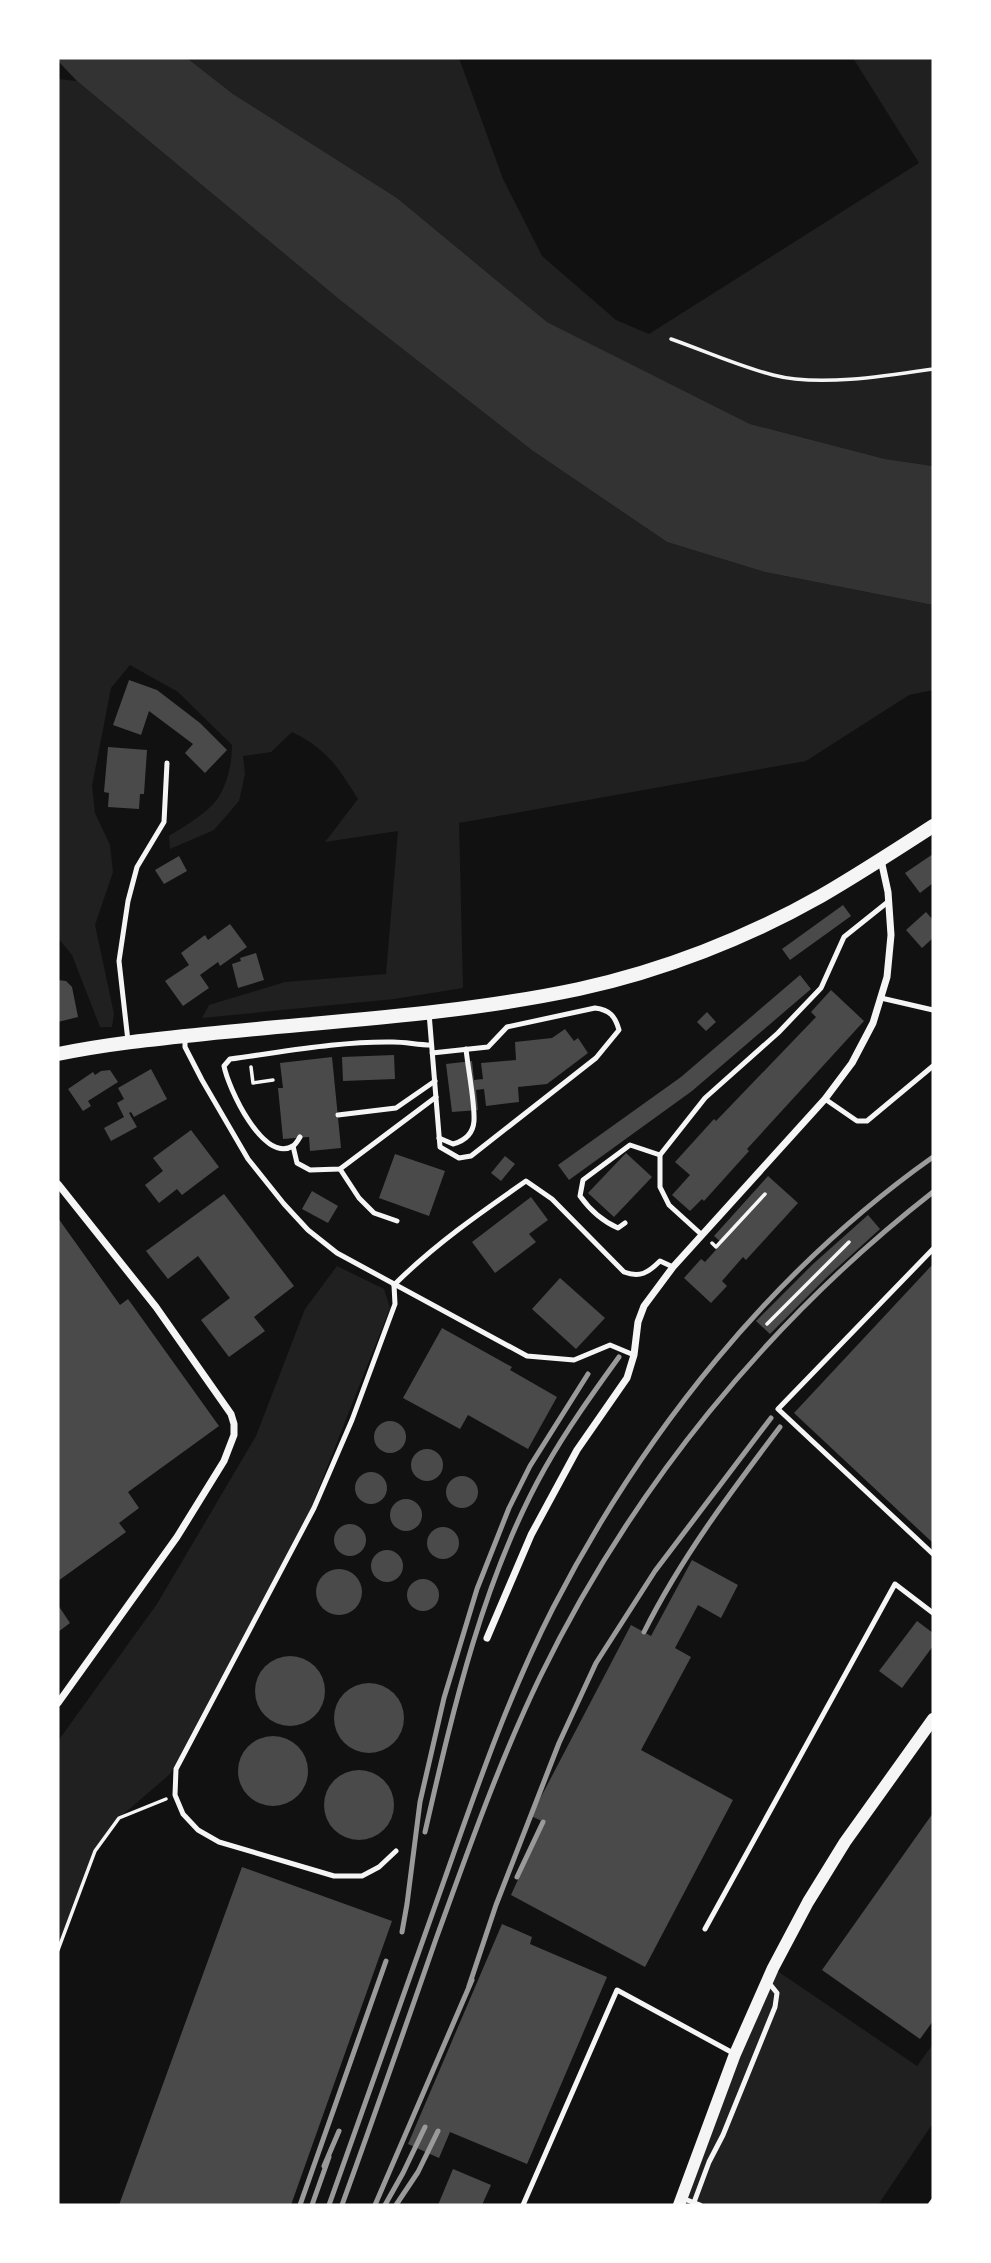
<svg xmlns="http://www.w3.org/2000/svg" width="991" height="2263" font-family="'Work Sans',sans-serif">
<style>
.green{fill:#202020}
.water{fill:#333}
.building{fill:#4a4a4a}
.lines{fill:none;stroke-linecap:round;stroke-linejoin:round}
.path{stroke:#f5f5f5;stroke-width:3.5}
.service{stroke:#f5f5f5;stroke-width:5}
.minor{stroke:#f5f5f5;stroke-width:7}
.tertiary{stroke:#f5f5f5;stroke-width:12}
.secondary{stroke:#f5f5f5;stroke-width:14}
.rail{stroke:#9a9a9a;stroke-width:5}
</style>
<rect width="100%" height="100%" fill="#111"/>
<g class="green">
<polygon points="187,58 459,58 503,179 542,256 616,320 649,334 919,163 853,58 933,58 933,466 885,459 750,424 547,322 397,198 233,94"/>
<path d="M58 79 77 81 340 300 533 451 667 542 765 572 933 605V690L909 695 806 761 459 823 463 988 394 999 202 1018 209 1005 285 982 386 974 398 831 325 842 358 799C337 766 328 750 292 732L271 752 243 756 245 774 239 801 214 830 170 849 169 836C183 827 208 813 218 798 228 783 232 762 232 745L178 692 130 665 111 688 92 786 95 813 110 845 113 872 95 925 114 1014 112 1027H100L72 955 58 938Z"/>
<polygon points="337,1266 384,1289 390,1308 309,1513 170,1774 119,1818 95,1851 58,1950 58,1741 157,1604 256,1436 305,1309"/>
<polygon points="773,1968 917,2066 933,2044 933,2123 878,2205 679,2205"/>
</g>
<polygon class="water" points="58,58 187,58 233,94 397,198 547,322 750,424 885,459 933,466 933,605 765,572 667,542 533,451 340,300 77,81 58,61"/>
<g class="building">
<polygon points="129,680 157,690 200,723 227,750 205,773 185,753 193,744 149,711 141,735 113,725"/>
<polygon points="108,747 147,750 144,794 140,794 139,809 108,807 109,793 104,792"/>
<polygon points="933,854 933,883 920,893 905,873"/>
<polygon points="179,856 187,871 164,884 155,870"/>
<polygon points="843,905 851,916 790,960 782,949"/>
<polygon points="926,912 933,920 933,938 922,948 906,930"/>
<polygon points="230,924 247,947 220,966 218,962 200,975 209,988 183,1006 165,981 189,965 181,953 205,935 208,940"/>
<polygon points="256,953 264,980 238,988 232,964 241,961 240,958"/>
<polygon points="800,975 811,989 692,1091 569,1180 558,1165 681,1077"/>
<polygon points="58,980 66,981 72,987 78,1017 58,1022"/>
<polygon points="831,990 864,1021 747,1149 749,1151 704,1201 702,1199 690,1211 672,1195 690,1175 675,1162 714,1119 716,1121 816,1017 811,1012"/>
<polygon points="707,1012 716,1022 706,1031 697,1022"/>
<polygon points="565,1029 574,1041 578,1038 588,1053 547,1084 518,1087 519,1102 486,1106 484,1089 476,1090 478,1110 452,1112 446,1064 472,1061 474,1080 483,1079 481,1063 516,1060 515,1042 552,1038"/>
<polygon points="394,1055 395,1079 343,1081 342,1057"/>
<polygon points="332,1057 341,1148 310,1151 309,1137 283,1139 278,1088 283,1088 280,1063"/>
<polygon points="151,1069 167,1099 134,1117 131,1112 129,1113 137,1127 111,1141 104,1128 124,1117 117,1103 124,1099 118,1088"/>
<polygon points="110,1070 118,1082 88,1101 91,1106 83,1111 68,1089 93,1072 95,1075 101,1071"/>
<polygon points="191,1130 219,1167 182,1195 177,1189 159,1203 145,1185 163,1171 153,1158"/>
<polygon points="626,1153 652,1177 614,1217 588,1193"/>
<polygon points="395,1154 445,1171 429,1216 379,1198"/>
<polygon points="505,1156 515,1164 501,1181 491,1173"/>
<polygon points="768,1176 798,1203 746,1260 743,1257 722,1281 727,1286 711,1303 684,1278 701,1259 705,1262 722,1243 714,1236"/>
<polygon points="312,1191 338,1206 328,1223 302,1209"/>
<polygon points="224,1194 294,1286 254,1317 265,1331 229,1357 201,1320 230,1298 198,1256 168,1279 146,1251"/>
<polygon points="531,1197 548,1220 529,1234 536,1242 495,1273 472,1242"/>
<polygon points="868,1215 880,1229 826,1278 770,1334 756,1321 813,1264"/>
<polygon points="58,1218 120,1305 128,1299 219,1426 128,1492 139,1508 119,1523 126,1532 58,1581"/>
<polygon points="933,1264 933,1543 794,1413"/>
<polygon points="560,1278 605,1318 576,1349 532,1309"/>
<polygon points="442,1328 512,1367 510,1370 557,1397 528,1449 468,1415 460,1429 403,1398"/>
<circle cx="390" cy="1437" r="16"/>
<circle cx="427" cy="1465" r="16"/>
<circle cx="371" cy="1488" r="16"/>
<circle cx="462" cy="1492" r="16"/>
<circle cx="406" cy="1515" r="16"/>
<circle cx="350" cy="1540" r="16"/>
<circle cx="443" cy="1543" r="16"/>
<circle cx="387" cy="1566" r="16"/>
<polygon points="692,1560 738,1585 721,1618 698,1605 675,1648 691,1657 641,1750 733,1800 645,1967 511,1895 544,1822 531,1816 631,1625 651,1636"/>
<circle cx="339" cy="1592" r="23"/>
<circle cx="423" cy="1595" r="16"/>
<polygon points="58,1605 70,1623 58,1632"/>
<polygon points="917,1621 933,1633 933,1646 902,1688 879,1671"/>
<circle cx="290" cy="1691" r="35"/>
<circle cx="369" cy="1718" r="35"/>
<circle cx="273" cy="1771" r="35"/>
<circle cx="359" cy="1805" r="35"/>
<polygon points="933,1813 933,2021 920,2039 822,1970"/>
<polygon points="242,1867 392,1921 291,2205 119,2205"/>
<polygon points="502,1924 532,1937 530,1944 607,1977 527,2164 450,2132 439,2158 408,2144"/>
<polygon points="453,2169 491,2185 482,2205 438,2205"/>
</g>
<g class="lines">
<g class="path">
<path d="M671 339C705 351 738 366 773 375 818 387 887 376 933 369"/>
<polyline points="251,1067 253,1083 273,1080"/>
<polyline points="712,1243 716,1247 765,1194"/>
<polyline points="767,1324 849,1242"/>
<polyline points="58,1950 95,1851 119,1818 166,1799"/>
</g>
<g class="service">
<polyline points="881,998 933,1010"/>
<path d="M429 1013 440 1147 459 1158 471 1156 596 1058 619 1030C615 1016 610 1010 595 1008L507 1027 488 1047 432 1053"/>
<polyline points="185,1039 185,1047 202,1080 248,1159 284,1204 308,1230 337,1253 527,1356 574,1360 610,1345 634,1355"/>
<polyline points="128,1041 119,961 128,901 137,867 164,822 167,763"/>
<polyline points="825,1099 857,1121 867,1121 933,1066"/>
<polyline points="338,1115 396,1108 435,1081"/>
<path d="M300 1137C298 1140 296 1144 293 1146 263 1164 228 1087 224 1066L230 1059C283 1052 340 1041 393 1042 406 1042 418 1045 431 1045"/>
<path d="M439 1138 453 1144C464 1141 473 1134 474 1121 475 1103 468 1069 466 1049"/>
<polyline points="293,1146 297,1163 310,1170 340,1169 436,1097"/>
<polyline points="340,1169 359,1198 374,1213 397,1221"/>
<path d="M625 1223 618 1228C602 1221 590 1210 580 1196L583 1180 630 1145 660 1155"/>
<polyline points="702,1235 669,1205 660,1187 660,1155 705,1098 778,1033 821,988 844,937 889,901"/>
<polyline points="933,1249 778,1409 933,1554"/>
<polyline points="394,1285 395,1304 352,1420 314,1508 176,1769 175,1795 183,1814 198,1830 219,1842 334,1876 362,1876 379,1867 396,1851"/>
<path d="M394 1285C434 1245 480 1213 526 1181L552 1199 624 1272C640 1278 648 1273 660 1261L673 1267"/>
<polyline points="705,1929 895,1584 933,1613"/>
<polyline points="682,2198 700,2205"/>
<polyline points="523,2205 617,1990 733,2053"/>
<polyline points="693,2205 709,2162 723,2135 775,2007 777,1993 769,1983"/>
<polyline points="930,2205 933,2201"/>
</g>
<g class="minor">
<polyline points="58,1184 156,1307 231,1414 234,1424 234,1435 224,1461 177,1537 58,1703"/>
<polyline points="487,1638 531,1535 577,1450 627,1378 634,1355 638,1322 644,1306 673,1267 825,1099 852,1063 873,1023 887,977 891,935 888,892 881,860"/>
</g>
<polyline class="tertiary" points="679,2205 735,2054 773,1968 808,1902 845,1842 933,1719"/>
<path class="secondary" d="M58 1054C107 1044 155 1039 205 1034 330 1021 456 1015 579 989 662 971 747 938 821 896 859 874 896 850 933 826"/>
<g class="rail">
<path d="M644 1632C681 1558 730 1493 780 1427"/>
<path d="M425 1832C453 1710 483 1578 545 1468 567 1429 593 1393 619 1357"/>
<polyline points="517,1877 543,1822"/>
<polyline points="402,1932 407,1904 420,1802 444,1698 477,1589 509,1508 530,1466 588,1374"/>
<polyline points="469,1986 496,1905 559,1743 596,1663 655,1571 771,1418"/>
<polyline points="324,2166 339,2131"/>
<polyline points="300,2205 386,1961"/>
<polyline points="312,2205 329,2157"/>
<path d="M329 2205C368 2096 407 1987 445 1878 477 1787 509 1694 553 1608 643 1433 772 1271 933 1157"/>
<path d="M342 2205C374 2117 405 2028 436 1939 468 1851 499 1762 540 1677 632 1488 768 1321 933 1192"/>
<polyline points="375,2205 472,1980"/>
<polyline points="385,2205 403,2173 425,2127"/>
<polyline points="396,2205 418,2172 438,2131"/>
</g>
</g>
<rect width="991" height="2263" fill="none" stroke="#ffffff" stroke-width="119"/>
</svg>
